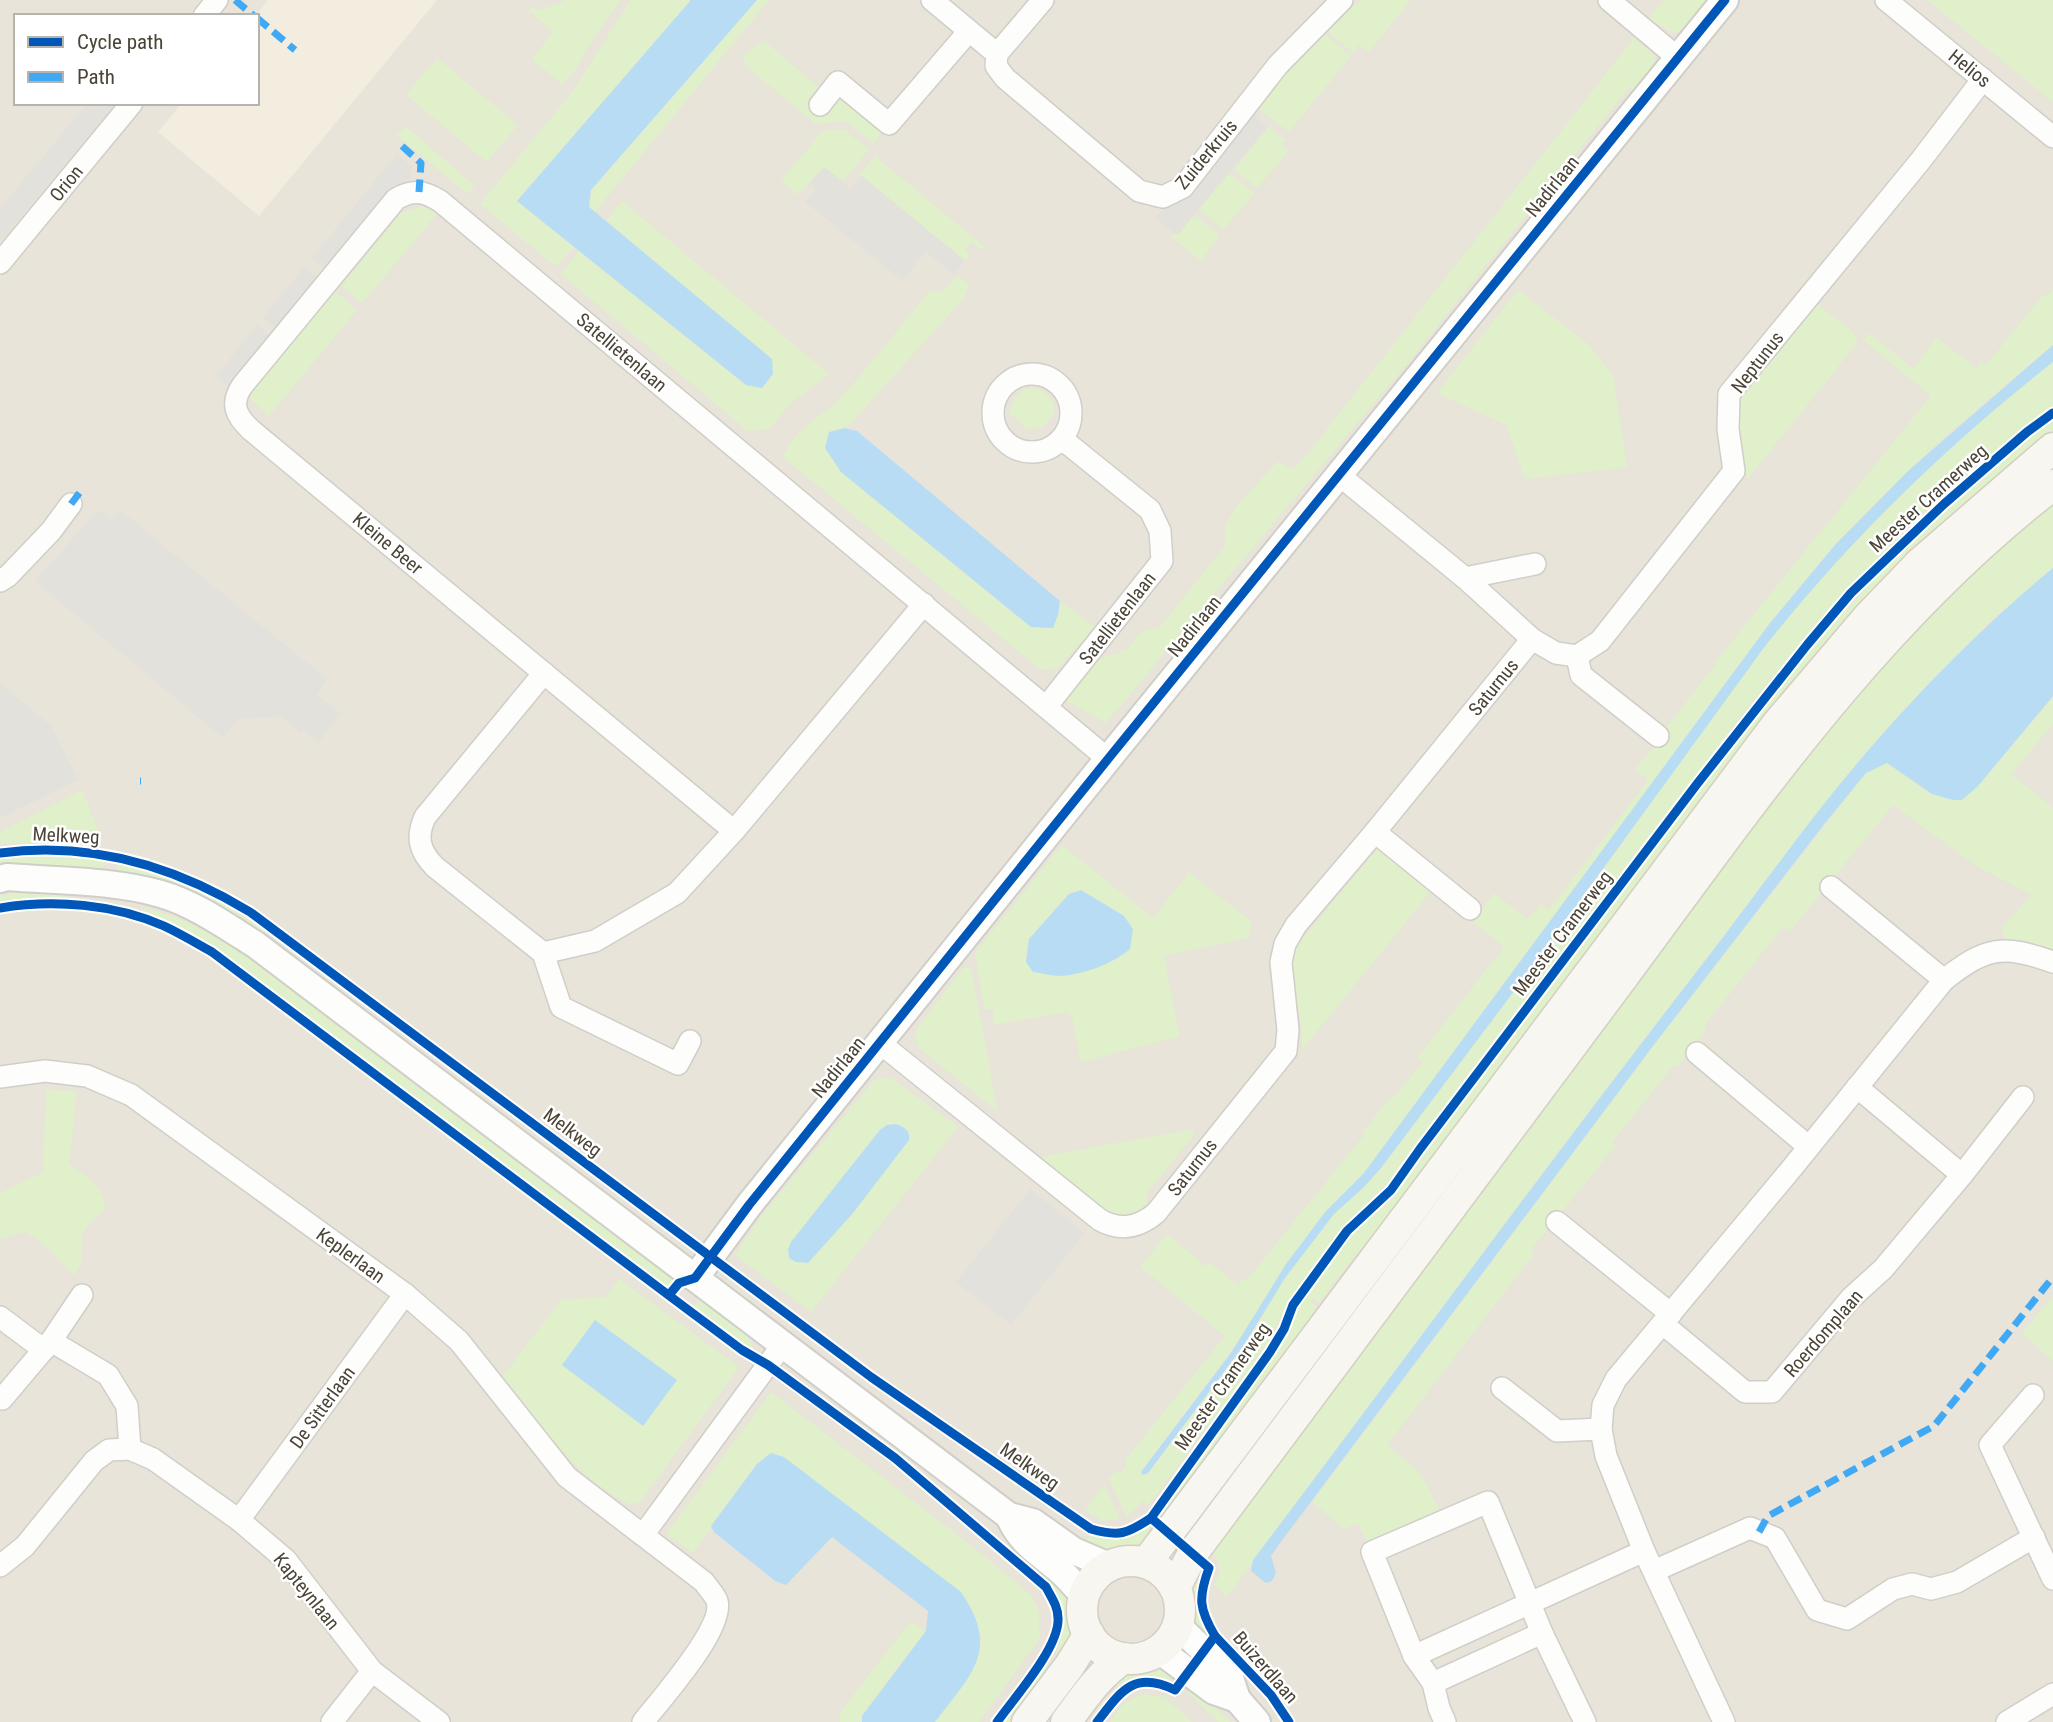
<svg xmlns="http://www.w3.org/2000/svg" width="2053" height="1722" font-family="'Roboto Condensed',sans-serif">
<style>
.residential{fill:#e8e4d9;fill-rule:evenodd}
.education{fill:#f2edde}
.green{fill:#dff0ca;fill-rule:evenodd}
.parking{fill:#e2e1db}
.water{fill:#b9dcf5}
.lines{fill:none;stroke-linecap:round;stroke-linejoin:round}
.minor-casing{stroke:#d0cec8;stroke-width:24}
.tertiary-casing{stroke:#d0cec8;stroke-width:30}
.secondary-casing{stroke:#d3cfc2;stroke-width:33}
.minor{stroke:#fdfdfc;stroke-width:21}
.tertiary{stroke:#fdfdfc;stroke-width:26}
.secondary{stroke:#f7f6f0;stroke-width:30}
.quiet{stroke:#3fa9f5;stroke-width:7;stroke-dasharray:14 7;stroke-linecap:butt}
.cycleway-casing{stroke:#fff;stroke-width:13}
.cycleway{stroke:#0057b8;stroke-width:9}
.labels{text-anchor:middle;stroke-width:5;stroke-linejoin:round;paint-order:stroke}
.street-label{font-size:19px;fill:#4b4436;stroke:#fff}
</style>
<rect width="100%" height="100%" fill="#f3f2ec"/>
<path class="residential" d="M0 0H2053V1722H0ZM16 16H257V103H16Z"/>
<polygon class="education" points="268,0 437,0 259,216 158,132 182,103 257,103 257,16 255,16"/>
<g class="green">
<polygon points="567,0 620,0 584,53 575,71 562,84 532,59 553,32 528,10 531,8 541,10"/>
<polygon points="631,0 691,0 517,201 574,247 555,266 480,204 572,92"/>
<polygon points="757,0 769,0 595,212 589,207 591,190"/>
<polygon points="1361,0 1411,0 1369,52 1359,45 1353,53 1326,30"/>
<polygon points="1664,0 1705,0 1695,14 1693,25 1674,33 1649,18"/>
<polygon points="1927,0 2053,0 2053,102"/>
<polygon points="1321,31 1351,56 1289,132 1255,106"/>
<polygon points="1634,38 1655,56 1652,81 1640,90 1629,88 1401,371 1106,723 1063,699 1090,663 1128,649 1141,631 1159,628 1225,546 1225,527 1237,505 1278,461 1291,469 1301,462"/>
<polygon points="763,40 824,92 835,99 847,98 885,129 873,144 846,121 816,124 747,67 743,57"/>
<polygon points="437,58 518,125 487,162 406,95"/>
<polygon points="406,126 475,186 467,194 396,135"/>
<polygon points="1269,127 1286,140 1282,145 1289,151 1257,188 1234,169"/>
<polygon points="844,129 869,150 843,181 824,167 798,195 781,181 822,131"/>
<polygon points="875,156 985,247 982,250 972,242 965,250 970,255 965,261 859,174"/>
<polygon points="1229,173 1255,193 1223,230 1199,209"/>
<polygon points="622,201 829,374 791,403 769,429 748,431 561,274 579,251 746,385 762,388 773,374 669,274 606,220"/>
<polygon points="422,206 438,213 362,303 341,286 401,213"/>
<polygon points="1194,215 1220,235 1201,261 1171,237 1174,233 1178,235"/>
<path d="M958 276 970 285 964 298 853 421 845 428 829 432 825 448 841 472 1031 627 1058 615 1060 601 1095 627 1058 668 1041 670 783 457C793 430 819 419 839 399 871 365 900 326 930 291L943 292Z"/>
<path d="M2053 289V345L1943 438 1876 503 1835 545 1770 623 1364 1173 1326 1211 1286 1264 1246 1331 1141 1472 1146 1475 1148 1473 1244 1345 1285 1278 1334 1214 1365 1186 1381 1168C1459 1065 1535 962 1611 858 1680 762 1746 662 1824 574 1893 497 1971 426 2053 362V406C2009 440 1965 474 1925 512 1860 571 1804 639 1748 707L1394 1177 1354 1216 1289 1300 1266 1348 1149 1505 1143 1501 1127 1517 1109 1479 1117 1470 1120 1473 1126 1467 1125 1460 1225 1336 1140 1267 1167 1234 1206 1266 1210 1263 1238 1285 1244 1278 1247 1280 1364 1135 1362 1133 1390 1098 1392 1099 1423 1062 1418 1057 1504 947 1473 921 1494 893 1527 919 1541 904 1549 910 1648 780 1635 769 1666 733 1664 730 1716 664 1715 662 1931 396 1863 340 1869 333 1914 369 1936 337 1976 368 1980 362 1986 365 2044 294 2047 296Z"/>
<polygon points="1518,290 1588,344 1613,375 1627,467 1525,479 1506,425 1437,393"/>
<polygon points="335,291 357,310 269,416 252,401 250,394"/>
<polygon points="1817,304 1852,331 1858,342 1747,480 1737,405"/>
<path d="M1025 388C1044 389 1051 393 1055 412L1044 426 1027 430 1009 412 1016 397Z"/>
<path d="M2053 420V437L1396 1218 1357 1253 1319 1302 1313 1298 1311 1302 1317 1306 1299 1337 1170 1518 1159 1511 1280 1347 1289 1331 1298 1308 1333 1258 1355 1229 1397 1191 1764 705C1851 600 1943 500 2053 420Z"/>
<path d="M2053 496V568L1993 619 1928 684 1876 741 1817 814 1552 1160 1226 1598 1214 1584C1224 1570 1219 1558 1207 1547L1871 668Z"/>
<polygon points="2053,697 2053,724 2011,774 2053,808 2053,952 2028,941 2007,940 2003,934 2002,927 2032,895 1978,867 1893,805 1790,931 1783,927 1704,1026 1706,1030 1678,1066 1673,1066 1612,1142 1616,1145 1531,1250 1534,1254 1387,1445 1419,1472 1444,1518 1370,1550 1358,1523 1344,1529 1312,1502 1653,1046 1866,773 1887,763 1931,794 1978,786"/>
<polygon points="82,790 102,840 0,844 0,832"/>
<path d="M1062 845 1153 918 1189 873 1252 922 1248 938 1164 956 1179 1032 1178 1037 1081 1062 1072 1016 1067 1012 993 1025V1009H984L975 953ZM1081 890 1124 916 1119 958 1084 971 1060 976 1033 972 1025 953 1029 939 1069 894Z"/>
<polygon points="1378,848 1433,889 1302,1050 1302,1027 1288,963 1303,938"/>
<polygon points="24,855 85,856 106,859 103,868 30,864 0,868 0,858"/>
<polygon points="117,862 159,873 207,893 266,932 262,938 166,883 117,870"/>
<polygon points="39,890 66,893 65,899 0,905 0,895"/>
<path d="M144 908C181 916 209 933 241 952L677 1280 670 1289 222 954 178 927 143 915Z"/>
<polygon points="963,968 971,968 998,1112 918,1047 915,1039 918,1027"/>
<path d="M886 1077 894 1080 958 1127 811 1312 735 1255 760 1218 874 1080ZM880 1130 910 1135 908 1140 853 1213 808 1263 791 1242Z"/>
<path d="M46 1090 77 1091 69 1164C86 1177 106 1187 105 1210 63 1239 95 1251 74 1275 55 1259 48 1242 24 1232L0 1239V1193L43 1172Z"/>
<path d="M1193 1129 1194 1135 1146 1194 1147 1206C1134 1217 1122 1219 1107 1211L1040 1157Z"/>
<path d="M619 1279 739 1367 640 1502 630 1504C573 1478 541 1423 503 1376L561 1300 606 1297Z"/>
<polygon points="2053,1296 2053,1361 2022,1333"/>
<polygon points="701,1298 747,1334 753,1349 744,1346 693,1308"/>
<path d="M771 1392 968 1543 1030 1594 1038 1608 1040 1638 979 1722H935C952 1699 978 1672 981 1642 982 1629 968 1603 961 1592L757 1464 693 1553 666 1534Z"/>
<polygon points="1104,1485 1120,1519 1102,1521 1085,1510"/>
<path d="M1147 1526 1158 1535C1132 1553 1114 1554 1084 1545L1090 1535 1122 1539Z"/>
<path d="M1201 1569C1195 1594 1196 1610 1205 1634L1193 1626C1186 1600 1189 1592 1201 1569Z"/>
<path d="M1056 1579C1060 1585 1067 1592 1069 1599 1076 1617 1071 1639 1066 1657L1058 1650C1065 1625 1065 1608 1050 1586Z"/>
<polygon points="911,1621 926,1631 862,1715 862,1722 840,1722 840,1712"/>
<polygon points="1047,1664 1055,1672 1018,1722 1003,1722"/>
<path d="M1149 1668 1167 1669 1177 1673 1170 1681C1146 1671 1132 1678 1111 1689L1103 1684 1122 1671Z"/>
<polygon points="1192,1684 1230,1722 1219,1722 1186,1692"/>
<polygon points="1143,1694 1165,1697 1192,1722 1110,1722 1123,1704"/>
</g>
<g class="parking">
<polygon points="88,103 116,103 0,242 0,208"/>
<polygon points="1252,112 1267,127 1177,235 1155,218"/>
<polygon points="397,154 412,167 407,193 333,275 311,259"/>
<polygon points="824,167 851,189 862,176 965,261 954,275 926,251 902,280 805,202 816,189 810,183"/>
<polygon points="304,267 326,285 285,335 263,318"/>
<polygon points="257,325 278,343 237,394 216,376"/>
<polygon points="98,510 112,520 120,510 327,679 317,695 341,714 318,743 304,730 301,734 280,716 238,719 223,738 35,581"/>
<polygon points="0,683 52,727 78,780 0,818"/>
<polygon points="1030,1189 1085,1233 1011,1325 956,1282"/>
</g>
<g class="water">
<polygon points="691,0 757,0 591,190 589,207 772,359 773,374 762,388 746,385 517,201"/>
<path d="M2053 345V362C1945 447 1848 541 1763 649L1506 1002 1381 1168 1365 1186 1334 1214 1285 1278 1244 1345 1148 1473 1143 1475 1141 1472 1231 1353 1286 1264 1326 1211 1364 1173 1770 623 1835 545 1908 471Z"/>
<polygon points="845,428 857,431 1060,601 1058,615 1053,628 1031,627 841,472 825,448 829,432"/>
<path d="M2053 568V696L1978 786 1962 800H1953L1932 794 1887 763 1866 773 1825 823 1653 1046 1280 1543 1271 1556 1276 1573 1272 1581 1266 1583 1251 1571 1253 1560C1403 1362 1549 1162 1701 966 1760 890 1815 810 1879 738 1933 677 1990 620 2053 568Z"/>
<path d="M1081 890 1124 916 1133 929 1130 949C1112 964 1085 974 1061 976 1052 976 1042 973 1033 972L1026 962 1029 939 1069 894Z"/>
<path d="M896 1124C904 1127 911 1131 909 1140L853 1213 808 1263 796 1262 789 1258 788 1249 791 1242 880 1130 887 1125Z"/>
<polygon points="595,1320 677,1380 643,1426 562,1365"/>
<path d="M771 1453 784 1457 961 1592C1001 1650 971 1675 935 1722H862V1716L926 1631 928 1611 832 1537 786 1585 775 1581 714 1532 711 1526 757 1464Z"/>
</g>
<g class="lines">
<g class="minor-casing">
<g id="minor">
<polyline points="932,0 997,54"/>
<polyline points="1043,0 997,54 996,66 1005,78 1139,191 1163,197 1183,187 1278,65 1342,0"/>
<polyline points="1609,0 1678,58"/>
<polyline points="1886,0 2053,137"/>
<polyline points="204,16 217,0"/>
<polyline points="820,105 838,82 889,124 969,31"/>
<polyline points="0,263 132,103"/>
<circle cx="1032" cy="413" r="39"/>
<polyline points="1339,475 1465,578 1532,639 1556,653 1577,656 1600,641 1734,471 1728,429 1729,394 1921,160 1983,79"/>
<polyline points="1465,578 1535,564"/>
<polyline points="0,581 8,576 51,531 71,504"/>
<polyline points="1577,656 1581,675 1658,736"/>
<path d="M544 673 425 817C416 837 419 851 435 867L543 953 595 941 677 893 734 831 924 604"/>
<polyline points="1046,707 1162,561 1160,531 1150,510 1062,439"/>
<path d="M734 831 251 430C236 416 230 404 242 386L396 199C413 189 424 191 440 201L1108 759"/>
<polyline points="1375,832 1470,909"/>
<polyline points="1831,887 1944,980"/>
<polyline points="543,953 561,1007 678,1064 690,1041"/>
<path d="M880 1043 1100 1220C1120 1231 1138 1228 1156 1213L1286 1051 1288 1030 1281 962 1285 944 1296 925 1375 832 1532 639"/>
<polyline points="1697,1053 1809,1147"/>
<path d="M0 1077 45 1071 87 1076 131 1095 405 1294 459 1341 567 1477 704 1582C708 1588 715 1595 717 1601 725 1628 661 1699 643 1722"/>
<polyline points="1857,1087 1962,1175"/>
<polyline points="1557,1222 1671,1314"/>
<polyline points="0,1317 44,1350"/>
<polyline points="1663,1324 1745,1392 1772,1392 1851,1298 1883,1269 1962,1175 2023,1097"/>
<polyline points="51,1341 82,1295"/>
<polyline points="1502,1388 1557,1431 1601,1429"/>
<polyline points="2033,1395 1990,1445 2053,1579"/>
<polyline points="0,1397 2,1399 51,1341 108,1375 127,1406 130,1449"/>
<polyline points="239,1520 405,1294"/>
<polyline points="643,1535 783,1344"/>
<polyline points="0,1566 25,1546 94,1461 109,1450 130,1449 153,1459 239,1520 286,1560 372,1671 439,1722"/>
<polyline points="1654,1571 1750,1528 1775,1538 1817,1610 1847,1619 1893,1589 1912,1584 1931,1589 1957,1582 2034,1537"/>
<polyline points="1414,1656 1644,1551"/>
<polyline points="1433,1683 1542,1633"/>
<polyline points="332,1722 372,1671"/>
<polyline points="1445,1722 1439,1708 1433,1683 1414,1656 1372,1552 1488,1502 1542,1633 1585,1722"/>
<path d="M1724 1722 1644 1551 1606 1456 1601 1429 1603 1405 1616 1379 1792 1168 1944 980C1986 947 2002 944 2053 962"/>
<polyline points="2007,1722 2053,1694"/>
</g>
</g>
<g class="tertiary-casing">
<g id="tertiary">
<path d="M0 879 7 877C57 881 113 880 161 894 195 904 226 926 256 945L1009 1516 1033 1522 1074 1551 1109 1566"/>
<polyline points="695,1278 749,1205 1108,759 1725,0"/>
<path d="M1009 1516C1019 1541 1038 1552 1057 1568 1067 1576 1076 1587 1084 1596"/>
<polyline points="1178,1626 1229,1675 1237,1699 1257,1722"/>
<polyline points="1159,1650 1214,1691 1237,1699"/>
</g>
</g>
<g class="secondary-casing">
<g id="secondary">
<circle cx="1131" cy="1610" r="49"/>
<polyline points="1146,1563 1777,724 1868,617 1921,562 2053,448"/>
<path d="M1175 1588 1193 1553C1337 1361 1480 1169 1623 977 1752 803 1879 618 2053 485"/>
<polyline points="1027,1722 1070,1665 1089,1634"/>
<path d="M1066 1722C1083 1699 1099 1674 1124 1658"/>
</g>
</g>
<use href="#minor" class="minor"/>
<use href="#tertiary" class="tertiary"/>
<use href="#secondary" class="secondary"/>
<g class="quiet">
<polyline points="235,0 254,16"/>
<polyline points="257,18 295,50"/>
<polyline points="402,146 421,163 419,192"/>
<polyline points="71,504 80,492"/>
<polyline points="140,781 141,781"/>
<polyline points="1759,1532 1768,1516 1934,1426 2053,1277"/>
</g>
<g class="cycleway-casing">
<g id="cycleway">
<path d="M0 853C91 841 173 865 250 912L871 1377 1091 1529C1119 1537 1127 1534 1151 1518L1270 1352 1284 1329 1293 1305 1347 1231 1391 1190 1420 1149 1697 784 1807 645 1851 593 1944 504 2027 432 2053 413"/>
<path d="M0 908C54 899 114 904 164 926 181 934 196 943 212 952L691 1312 742 1350 768 1365 895 1458 1046 1587C1051 1597 1058 1606 1058 1618 1060 1647 1014 1698 997 1722"/>
<polyline points="669,1295 679,1283 695,1278 749,1205 1108,759 1725,0"/>
<polyline points="1215,1636 1271,1695 1289,1722"/>
<path d="M1097 1722C1121 1691 1134 1670 1175 1690L1215 1636C1199 1609 1198 1598 1209 1568L1151 1518"/>
</g>
</g>
<use href="#cycleway" class="cycleway"/>
</g>
<g class="labels">
<g class="street-label">
<text transform="translate(1970 68) rotate(39)" y="7">Helios</text>
<text transform="translate(1206 154) rotate(-50)" y="7">Zuiderkruis</text>
<text transform="translate(66 183) rotate(-51)" y="7">Orion</text>
<text transform="translate(1552 186) rotate(-51)" y="7">Nadirlaan</text>
<text transform="translate(622 352) rotate(40)" y="7">Satellietenlaan</text>
<text transform="translate(1757 362) rotate(-52)" y="7">Neptunus</text>
<text transform="translate(1928 498) rotate(-42)" y="7">Meester Cramerweg</text>
<text transform="translate(388 543) rotate(40)" y="7">Kleine Beer</text>
<text transform="translate(1117 618) rotate(-52)" y="7">Satellietenlaan</text>
<text transform="translate(1194 626) rotate(-51)" y="7">Nadirlaan</text>
<text transform="translate(1493 687) rotate(-51)" y="7">Saturnus</text>
<text transform="translate(66 835) rotate(3)" y="7">Melkweg</text>
<text transform="translate(1562 933) rotate(-53)" y="7">Meester Cramerweg</text>
<text transform="translate(838 1067) rotate(-51)" y="7">Nadirlaan</text>
<text transform="translate(573 1132) rotate(37)" y="7">Melkweg</text>
<text transform="translate(1192 1167) rotate(-52)" y="7">Saturnus</text>
<text transform="translate(351 1255) rotate(36)" y="7">Keplerlaan</text>
<text transform="translate(1823 1333) rotate(-49)" y="7">Roerdomplaan</text>
<text transform="translate(1222 1386) rotate(-55)" y="7">Meester Cramerweg</text>
<text transform="translate(322 1407) rotate(-54)" y="7">De Sitterlaan</text>
<text transform="translate(1030 1466) rotate(35)" y="7">Melkweg</text>
<text transform="translate(307 1591) rotate(51)" y="7">Kapteynlaan</text>
<text transform="translate(1266 1667) rotate(49)" y="7">Buizerdlaan</text>
</g>
</g>
<rect x="14" y="14" width="245" height="91" fill="#ffffff" stroke="#b7b4af" stroke-width="2"/>
<rect x="28" y="37" width="35" height="10" fill="#0057b8" stroke="#b7b4af" stroke-width="2"/>
<text x="77" y="49" font-size="21" fill="#4b4436">Cycle path</text>
<rect x="28" y="72" width="35" height="10" fill="#3fa9f5" stroke="#b7b4af" stroke-width="2"/>
<text x="77" y="84" font-size="21" fill="#4b4436">Path</text>
</svg>
